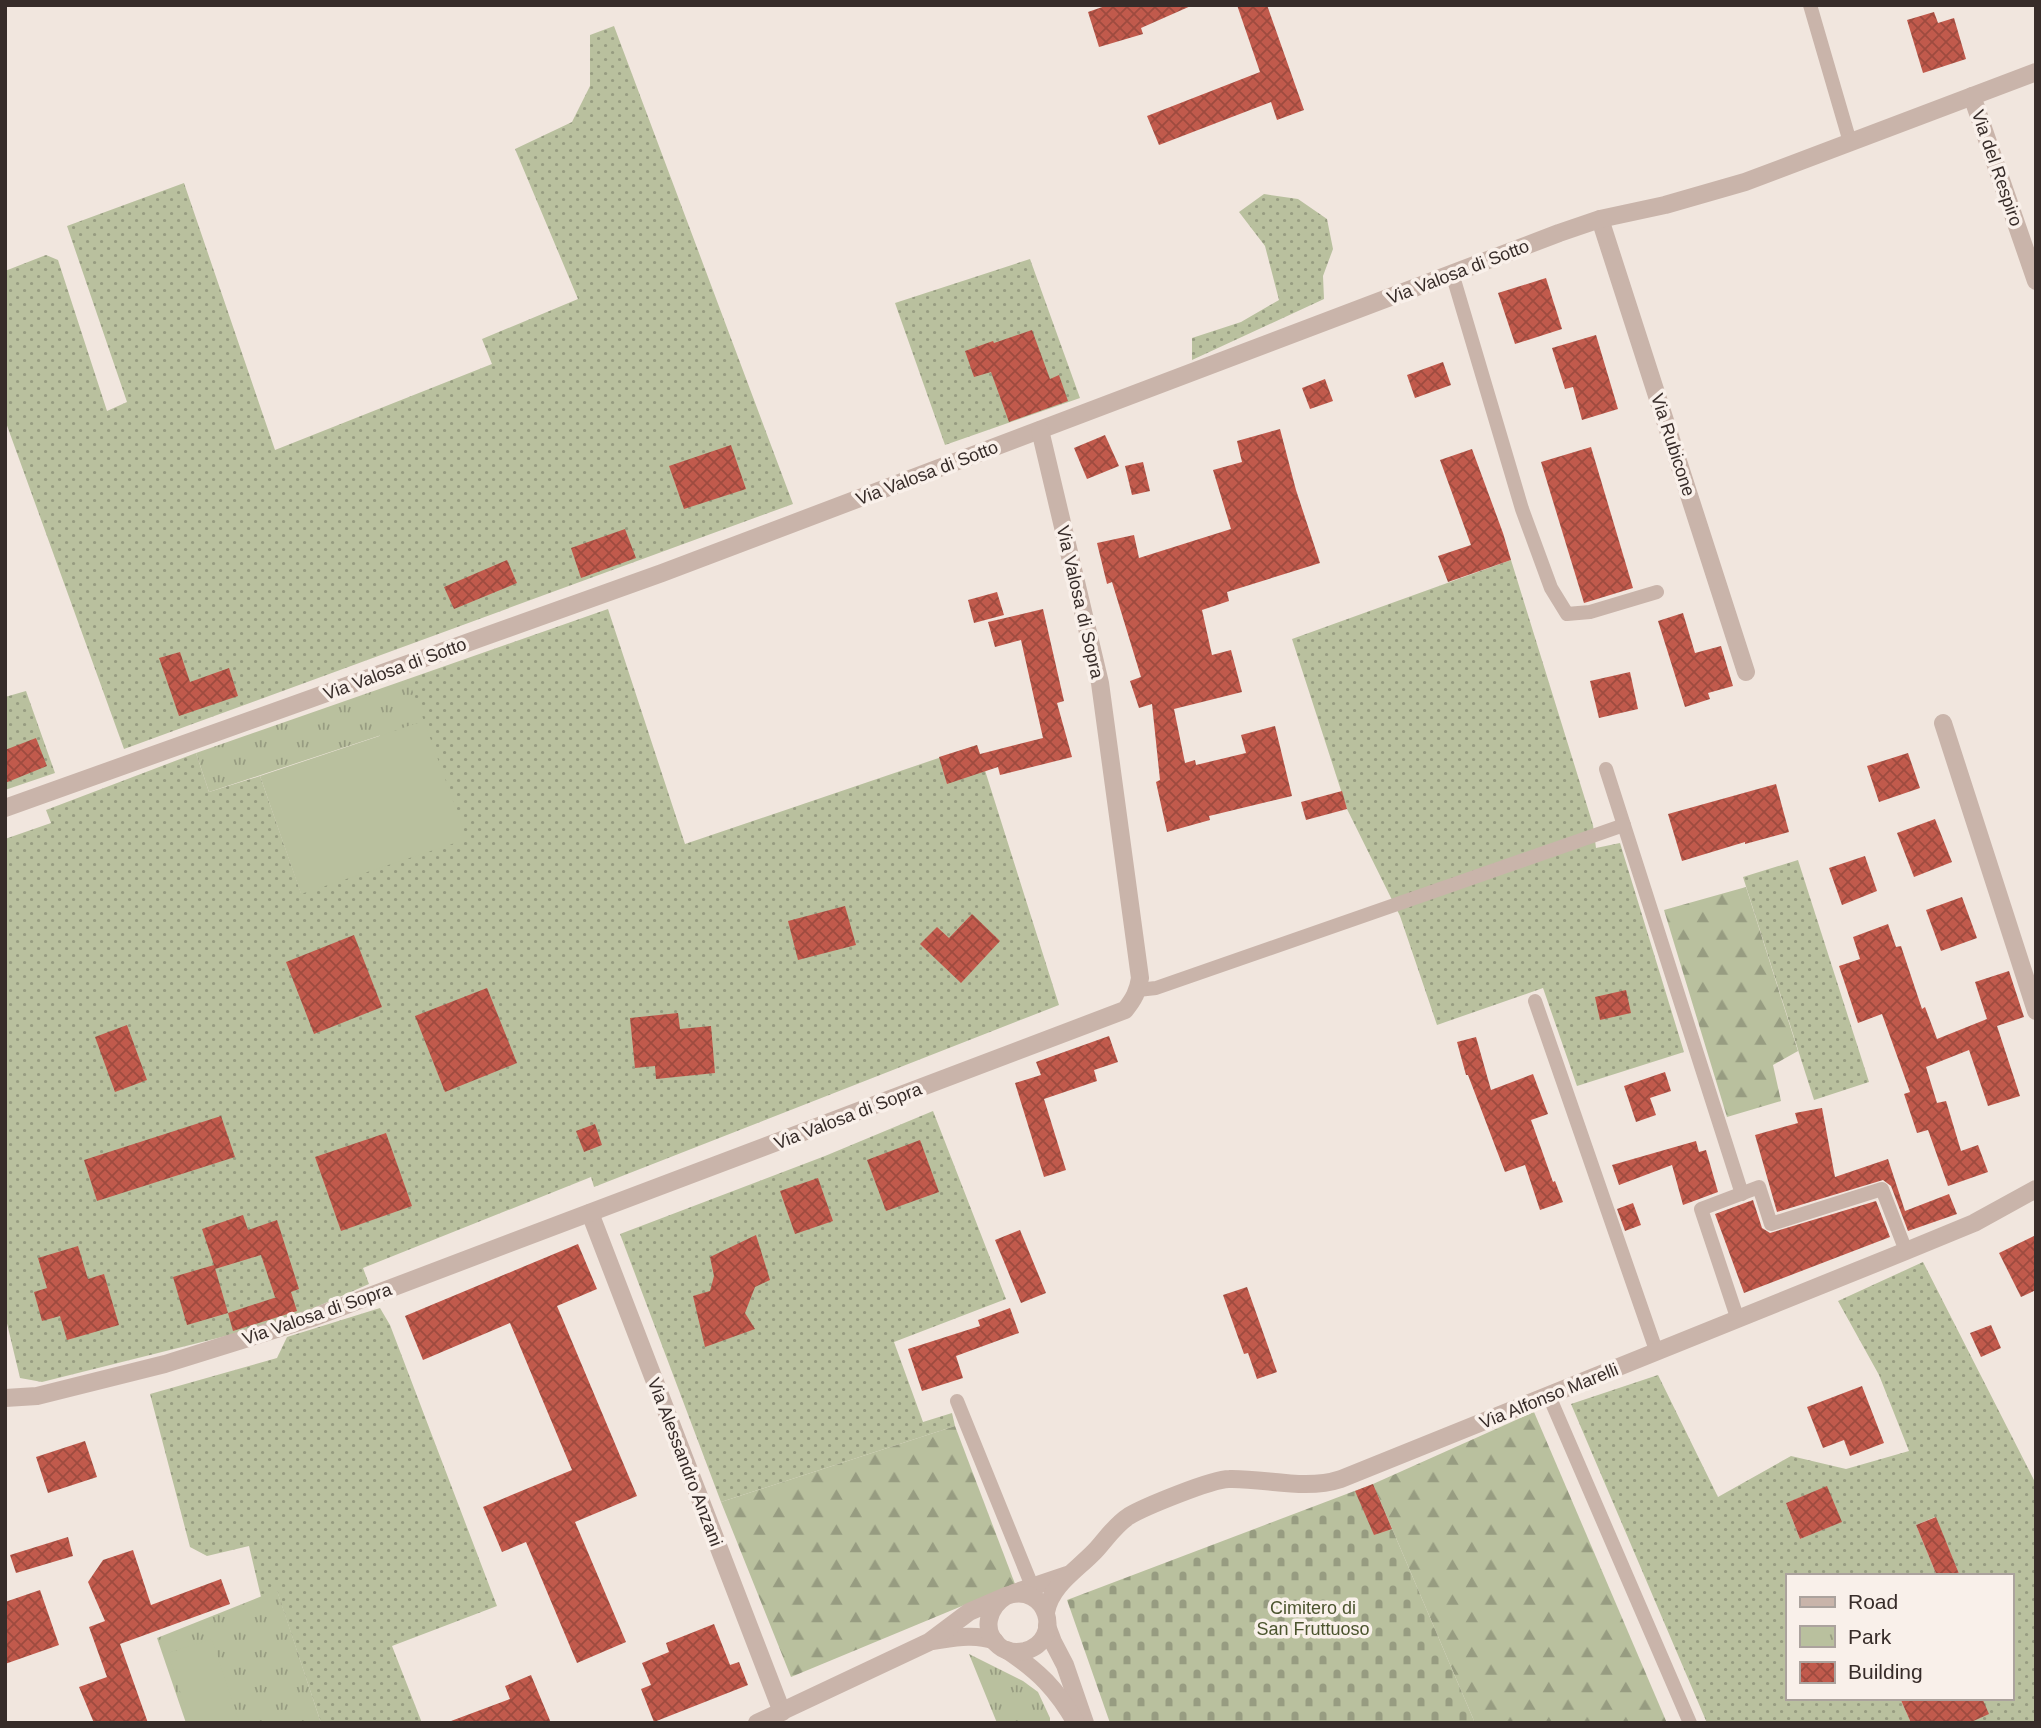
<svg xmlns="http://www.w3.org/2000/svg" width="2041" height="1728" font-family="Helvetica,sans-serif">
<style>
.grass{fill:url(#grass-dots);fill-rule:evenodd}
.forest{fill:url(#forest-firs)}
.cemetery{fill:url(#cemetery-stones)}
.park{fill:url(#park-tufts)}
.pitch{fill:#b9c09e}
.building{fill:url(#building-cross-hatch);fill-rule:evenodd}
.lines{fill:none;stroke-linecap:round;stroke-linejoin:round}
.service{stroke:#c9b4aa;stroke-width:14}
.minor{stroke:#c9b4aa;stroke-width:18}
.labels{text-anchor:middle;stroke-width:7;stroke-linejoin:round;paint-order:stroke}
.street-label{font-size:18px;fill:#372c29;stroke:#f9f0ea}
.park-label{font-size:18px;fill:#4b542e;stroke:#f9f0ea}
</style>
<defs>
<pattern id="grass-dots" width="8" height="8" patternUnits="userSpaceOnUse" patternTransform="scale(1.75)"><rect width="8" height="8" fill="#b9c09e"/><path d="M2 2h.1M6 6h.1" fill="none" stroke="#979c81" stroke-width="1.8" stroke-linecap="round"/></pattern>
<pattern id="forest-firs" width="22" height="20" patternUnits="userSpaceOnUse" patternTransform="scale(1.75)"><rect width="22" height="20" fill="#b9c09e"/><path d="M5 1l3.5 6h-7zM16 11l3.5 6h-7z" fill="#979c81"/></pattern>
<pattern id="cemetery-stones" width="16" height="16" patternUnits="userSpaceOnUse" patternTransform="scale(1.75)"><rect width="16" height="16" fill="#b9c09e"/><path d="M2 7V4a2 2 0 0 1 4 0v3zM10 15v-3a2 2 0 0 1 4 0v3z" fill="#979c81"/></pattern>
<pattern id="park-tufts" width="24" height="20" patternUnits="userSpaceOnUse" patternTransform="scale(1.75)"><rect width="24" height="20" fill="#b9c09e"/><path d="M3 7l-1-3M5 7V3M7 7l1-3M15 17l-1-3M17 17v-4M19 17l1-3" fill="none" stroke="#979c81"/></pattern>
<pattern id="building-cross-hatch" width="8" height="8" patternUnits="userSpaceOnUse" patternTransform="scale(1.75)"><rect width="8" height="8" fill="#c15a4c"/><path d="M0 0l8 8M0 8l8-8" fill="none" stroke="#9e4b3f"/></pattern>
</defs>
<rect width="100%" height="100%" fill="#f1e6de"/>
<g class="grass">
<polygon points="614,26 793,504 124,749 5,420 5,271 46,255 58,260 107,411 127,402 67,226 184,183 275,450 492,364 482,339 578,299 515,149 572,122 590,86 590,35"/>
<polygon points="1264,194 1298,199 1327,219 1333,249 1323,276 1324,299 1192,360 1192,338 1241,322 1279,300 1265,246 1239,212"/>
<polygon points="1030,259 1080,398 945,445 895,303"/>
<polygon points="1511,560 1593,825 1596,848 1620,843 1684,1052 1577,1086 1543,988 1437,1025 1400,916 1347,809 1292,639"/>
<polygon points="608,609 685,844 977,745 1059,1005 594,1187 591,1177 363,1268 369,1284 298,1315 234,1334 42,1382 20,1378 5,1315 5,839 51,823 46,810 196,753 209,792 260,776 301,893 408,679"/>
<polygon points="26,691 55,773 5,790 5,697"/>
<polygon points="1798,860 1869,1082 1814,1100 1743,877"/>
<polygon points="933,1111 1006,1299 894,1342 923,1422 952,1413 955,1426 721,1502 620,1234 825,1156"/>
<path d="M1923 1262 2036 1484V1723H1969L1982 1698H2011V1576H1960L1935 1517 1916 1525 1937 1576H1787V1698H1900L1911 1723H1707L1571 1404 1658 1375 1718 1497 1791 1456 1846 1469 1909 1451 1879 1375 1838 1301ZM1827 1487 1841 1522 1800 1539 1786 1503Z"/>
<polygon points="380,1308 390,1325 497,1606 392,1646 422,1723 321,1723 277,1591 261,1597 249,1546 207,1556 190,1547 150,1394 277,1358 287,1337"/>
</g>
<g class="forest">
<polygon points="1746,887 1798,1051 1773,1065 1781,1101 1727,1117 1664,910"/>
<polygon points="1534,1412 1667,1723 1475,1723 1373,1484"/>
<polygon points="955,1426 1015,1584 791,1677 721,1502"/>
</g>
<polygon class="cemetery" points="1373,1484 1475,1723 1110,1723 1067,1600"/>
<g class="park">
<polygon points="408,679 424,721 209,792 196,753"/>
<polygon points="277,1590 321,1723 186,1723 157,1638"/>
<polygon points="969,1654 1023,1681 1038,1692 1050,1718 1050,1723 997,1723"/>
</g>
<g class="pitch">
<polygon points="424,721 467,839 301,894 260,776"/>
<polygon points="212,1639 240,1723 190,1723 168,1653"/>
</g>
<g class="building">
<polygon points="1108,5 1193,5 1141,28 1143,34 1099,47 1088,12"/>
<polygon points="1237,5 1267,5 1304,110 1277,120 1271,102 1159,145 1147,116 1260,72"/>
<polygon points="1934,12 1938,23 1954,18 1966,59 1923,73 1907,20"/>
<polygon points="1546,278 1562,329 1515,344 1498,293"/>
<polygon points="1032,330 1050,379 1059,375 1068,401 1009,422 991,372 974,377 965,351 993,341 994,343"/>
<polygon points="1596,335 1618,409 1582,420 1573,387 1565,389 1552,348"/>
<polygon points="1443,362 1451,385 1415,398 1407,375"/>
<polygon points="1325,379 1333,401 1310,409 1302,388"/>
<polygon points="1280,429 1296,490 1320,563 1227,592 1229,601 1202,610 1212,655 1231,650 1242,692 1174,709 1185,763 1195,760 1196,765 1246,753 1241,735 1275,726 1292,796 1209,816 1210,820 1167,832 1156,782 1160,780 1152,704 1139,708 1130,681 1141,677 1112,582 1107,584 1097,543 1134,535 1139,558 1231,529 1213,470 1242,462 1237,441"/>
<polygon points="1105,435 1119,466 1087,479 1074,448"/>
<polygon points="731,445 746,489 684,509 669,466"/>
<polygon points="1591,447 1633,588 1584,603 1541,462"/>
<polygon points="1472,449 1503,533 1511,560 1448,582 1438,556 1471,545 1440,460"/>
<polygon points="1143,462 1150,491 1132,495 1125,466"/>
<polygon points="625,529 636,558 581,578 571,548"/>
<polygon points="507,560 517,583 454,609 444,587"/>
<polygon points="997,592 1004,615 974,623 968,600"/>
<polygon points="1043,609 1064,701 1057,703 1072,757 1000,775 998,767 947,784 939,757 977,745 980,754 1043,738 1021,640 995,647 988,622"/>
<polygon points="1683,613 1695,653 1721,646 1733,686 1708,693 1710,699 1685,707 1658,621"/>
<polygon points="180,652 190,682 229,668 238,696 179,716 159,658"/>
<polygon points="1630,672 1638,709 1599,718 1590,681"/>
<polygon points="36,738 47,766 5,783 5,750"/>
<polygon points="1908,753 1920,788 1879,802 1867,766"/>
<polygon points="1776,784 1789,832 1745,844 1745,842 1682,861 1668,814"/>
<polygon points="1342,791 1347,809 1306,820 1301,802"/>
<polygon points="1935,819 1952,862 1914,877 1897,833"/>
<polygon points="1865,856 1877,891 1842,905 1829,868"/>
<polygon points="1962,897 1977,938 1941,951 1926,910"/>
<polygon points="845,906 856,945 798,960 788,921"/>
<polygon points="972,914 1000,941 961,983 920,944 937,927 949,938"/>
<polygon points="1888,924 1896,947 1901,946 1922,1009 1925,1007 1937,1039 1987,1019 1975,982 2009,971 2024,1017 1997,1026 2020,1096 1988,1106 1969,1050 1926,1067 1937,1103 1946,1101 1961,1151 1978,1145 1988,1172 1948,1186 1928,1130 1917,1133 1904,1094 1910,1092 1882,1014 1858,1023 1839,966 1860,959 1853,937"/>
<polygon points="354,935 382,1007 314,1034 286,962"/>
<polygon points="487,988 517,1063 445,1092 415,1016"/>
<polygon points="1626,990 1631,1013 1600,1020 1595,997"/>
<polygon points="678,1013 680,1029 711,1026 715,1073 656,1079 655,1066 635,1068 630,1018"/>
<polygon points="127,1025 147,1080 115,1092 95,1037"/>
<polygon points="1109,1036 1118,1062 1094,1070 1097,1081 1044,1099 1066,1170 1044,1177 1015,1083 1041,1075 1036,1062"/>
<polygon points="1476,1037 1491,1090 1533,1074 1548,1114 1531,1120 1553,1182 1555,1181 1563,1202 1540,1210 1525,1165 1505,1172 1468,1075 1466,1075 1457,1042"/>
<polygon points="1665,1072 1671,1091 1650,1098 1656,1115 1636,1122 1624,1086"/>
<polygon points="1822,1108 1835,1177 1888,1159 1905,1211 1949,1194 1957,1214 1908,1231 1891,1186 1883,1180 1777,1212 1755,1135 1798,1123 1795,1113"/>
<polygon points="221,1116 235,1157 97,1201 84,1160"/>
<polygon points="595,1124 602,1145 584,1152 576,1131"/>
<polygon points="386,1133 412,1206 341,1231 315,1157"/>
<polygon points="920,1140 939,1192 886,1211 867,1160"/>
<polygon points="1696,1141 1699,1152 1706,1150 1718,1192 1683,1205 1672,1165 1619,1185 1612,1165"/>
<polygon points="818,1178 833,1221 795,1234 780,1191"/>
<polygon points="1753,1200 1762,1228 1770,1233 1876,1201 1890,1237 1744,1293 1715,1214"/>
<polygon points="1633,1203 1641,1225 1625,1231 1617,1209"/>
<path d="M243 1215 248 1230 277 1220 299 1289 291 1292 297 1311 233 1331 228 1313 187 1325 173 1277 214 1265 202 1229ZM261 1255 275 1297H277L228 1313 215 1268V1269Z"/>
<polygon points="1020,1230 1046,1293 1021,1303 995,1240"/>
<polygon points="756,1235 770,1280 755,1287 745,1313 755,1329 705,1347 693,1296 710,1291 714,1276 710,1257"/>
<polygon points="2036,1235 2036,1290 2021,1297 1999,1253"/>
<polygon points="578,1244 597,1289 557,1306 637,1496 575,1522 626,1642 577,1663 526,1542 502,1552 483,1507 572,1470 510,1323 423,1360 405,1316"/>
<polygon points="78,1246 88,1279 104,1274 119,1325 67,1340 60,1316 42,1321 34,1292 47,1288 38,1258"/>
<polygon points="1247,1287 1277,1372 1257,1379 1248,1353 1244,1354 1223,1295"/>
<polygon points="1010,1308 1019,1333 956,1356 963,1378 922,1391 908,1349 980,1326 978,1320"/>
<polygon points="1991,1325 2001,1348 1981,1357 1970,1333"/>
<polygon points="1862,1386 1884,1443 1850,1456 1844,1440 1823,1448 1807,1407"/>
<polygon points="85,1441 97,1477 48,1493 36,1457"/>
<polygon points="1373,1484 1392,1529 1374,1535 1355,1491"/>
<polygon points="1827,1486 1842,1522 1800,1539 1786,1503"/>
<polygon points="1936,1517 1960,1576 1937,1576 1916,1525"/>
<polygon points="68,1537 73,1556 16,1573 10,1555"/>
<polygon points="133,1550 151,1605 221,1579 230,1604 120,1644 148,1723 94,1723 79,1687 107,1677 89,1627 105,1621 88,1582 103,1560"/>
<polygon points="40,1590 59,1645 5,1664 5,1602"/>
<polygon points="714,1624 730,1665 739,1662 748,1685 654,1722 641,1689 651,1685 642,1663 669,1652 666,1643"/>
<polygon points="531,1675 551,1723 452,1723 451,1721 510,1699 505,1686"/>
<polygon points="1900,1698 1982,1698 1989,1714 1969,1723 1911,1723"/>
</g>
<g class="lines">
<g class="service">
<polyline points="1810,5 1850,142"/>
<polyline points="1452,273 1522,509 1551,588 1567,614 1590,612 1657,592"/>
<polyline points="1606,769 1742,1194"/>
<polyline points="1138,990 1156,988 1624,825"/>
<polyline points="1535,1001 1657,1353"/>
<polyline points="1738,1320 1701,1209 1759,1187 1771,1224 1882,1189 1906,1251"/>
<polyline points="1549,1396 1690,1723"/>
<polyline points="957,1401 1032,1586"/>
</g>
<g class="minor">
<polyline points="1972,96 2036,281"/>
<polyline points="1600,219 1746,672"/>
<polyline points="1943,723 2036,1011"/>
<polyline points="5,808 662,573 1559,233 1600,219 1665,205 1745,182 2036,72"/>
<polyline points="590,1213 782,1712"/>
<path d="M5 1398 37 1396 165 1364 312 1318 1125 1010C1134 999 1138 991 1140 978L1100 683 1040 430"/>
<polyline points="1014,1593 1067,1575"/>
<path d="M1046 1612C1051 1585 1077 1570 1095 1551 1106 1539 1115 1525 1129 1516 1144 1507 1212 1479 1229 1479 1266 1478 1305 1491 1341 1479L1906 1251 1974 1223 2036 1189"/>
<polyline points="1047,1626 1053,1642 1065,1665 1085,1723"/>
<path d="M932 1641C953 1638 975 1633 995 1641"/>
<path d="M1007 1650C1039 1672 1056 1688 1076 1723"/>
<path d="M757 1723 929 1642 969 1612 1006 1596C1047 1581 1065 1640 1025 1651 1016 1653 1006 1652 999 1646 981 1631 988 1607 1006 1596"/>
</g>
</g>
<g class="labels">
<g class="street-label">
<text transform="translate(1997 168) rotate(71)" y="6">Via del Respiro</text>
<text transform="translate(1458 272) rotate(-21)" y="6">Via Valosa di Sotto</text>
<text transform="translate(1673 445) rotate(72)" y="6">Via Rubicone</text>
<text transform="translate(927 473) rotate(-21)" y="6">Via Valosa di Sotto</text>
<text transform="translate(1080 602) rotate(77)" y="6">Via Valosa di Sopra</text>
<text transform="translate(395 669) rotate(-20)" y="6">Via Valosa di Sotto</text>
<text transform="translate(848 1116) rotate(-21)" y="6">Via Valosa di Sopra</text>
<text transform="translate(317 1314) rotate(-19)" y="6">Via Valosa di Sopra</text>
<text transform="translate(1549 1396) rotate(-22)" y="6">Via Alfonso Marelli</text>
<text transform="translate(685 1462) rotate(69)" y="6">Via Alessandro Anzani</text>
</g>
<g class="park-label">
<text x="1313" y="1614">Cimitero di<tspan x="1313" dy="21">San Fruttuoso</tspan></text>
</g>
</g>
<rect width="2041" height="1728" fill="none" stroke="#372c29" stroke-width="14"/>
<rect x="1786" y="1574" width="228" height="126" fill="#f9f0ea" stroke="#aba29d" stroke-width="2"/>
<rect x="1800" y="1597" width="35" height="10" fill="#c9b4aa" stroke="#aba29d" stroke-width="2"/>
<text x="1848" y="1609" font-size="21" fill="#372c29">Road</text>
<rect x="1800" y="1626" width="35" height="21" fill="url(#park-tufts)" stroke="#aba29d" stroke-width="2"/>
<text x="1848" y="1644" font-size="21" fill="#372c29">Park</text>
<rect x="1800" y="1662" width="35" height="21" fill="url(#building-cross-hatch)" stroke="#aba29d" stroke-width="2"/>
<text x="1848" y="1679" font-size="21" fill="#372c29">Building</text>
</svg>
